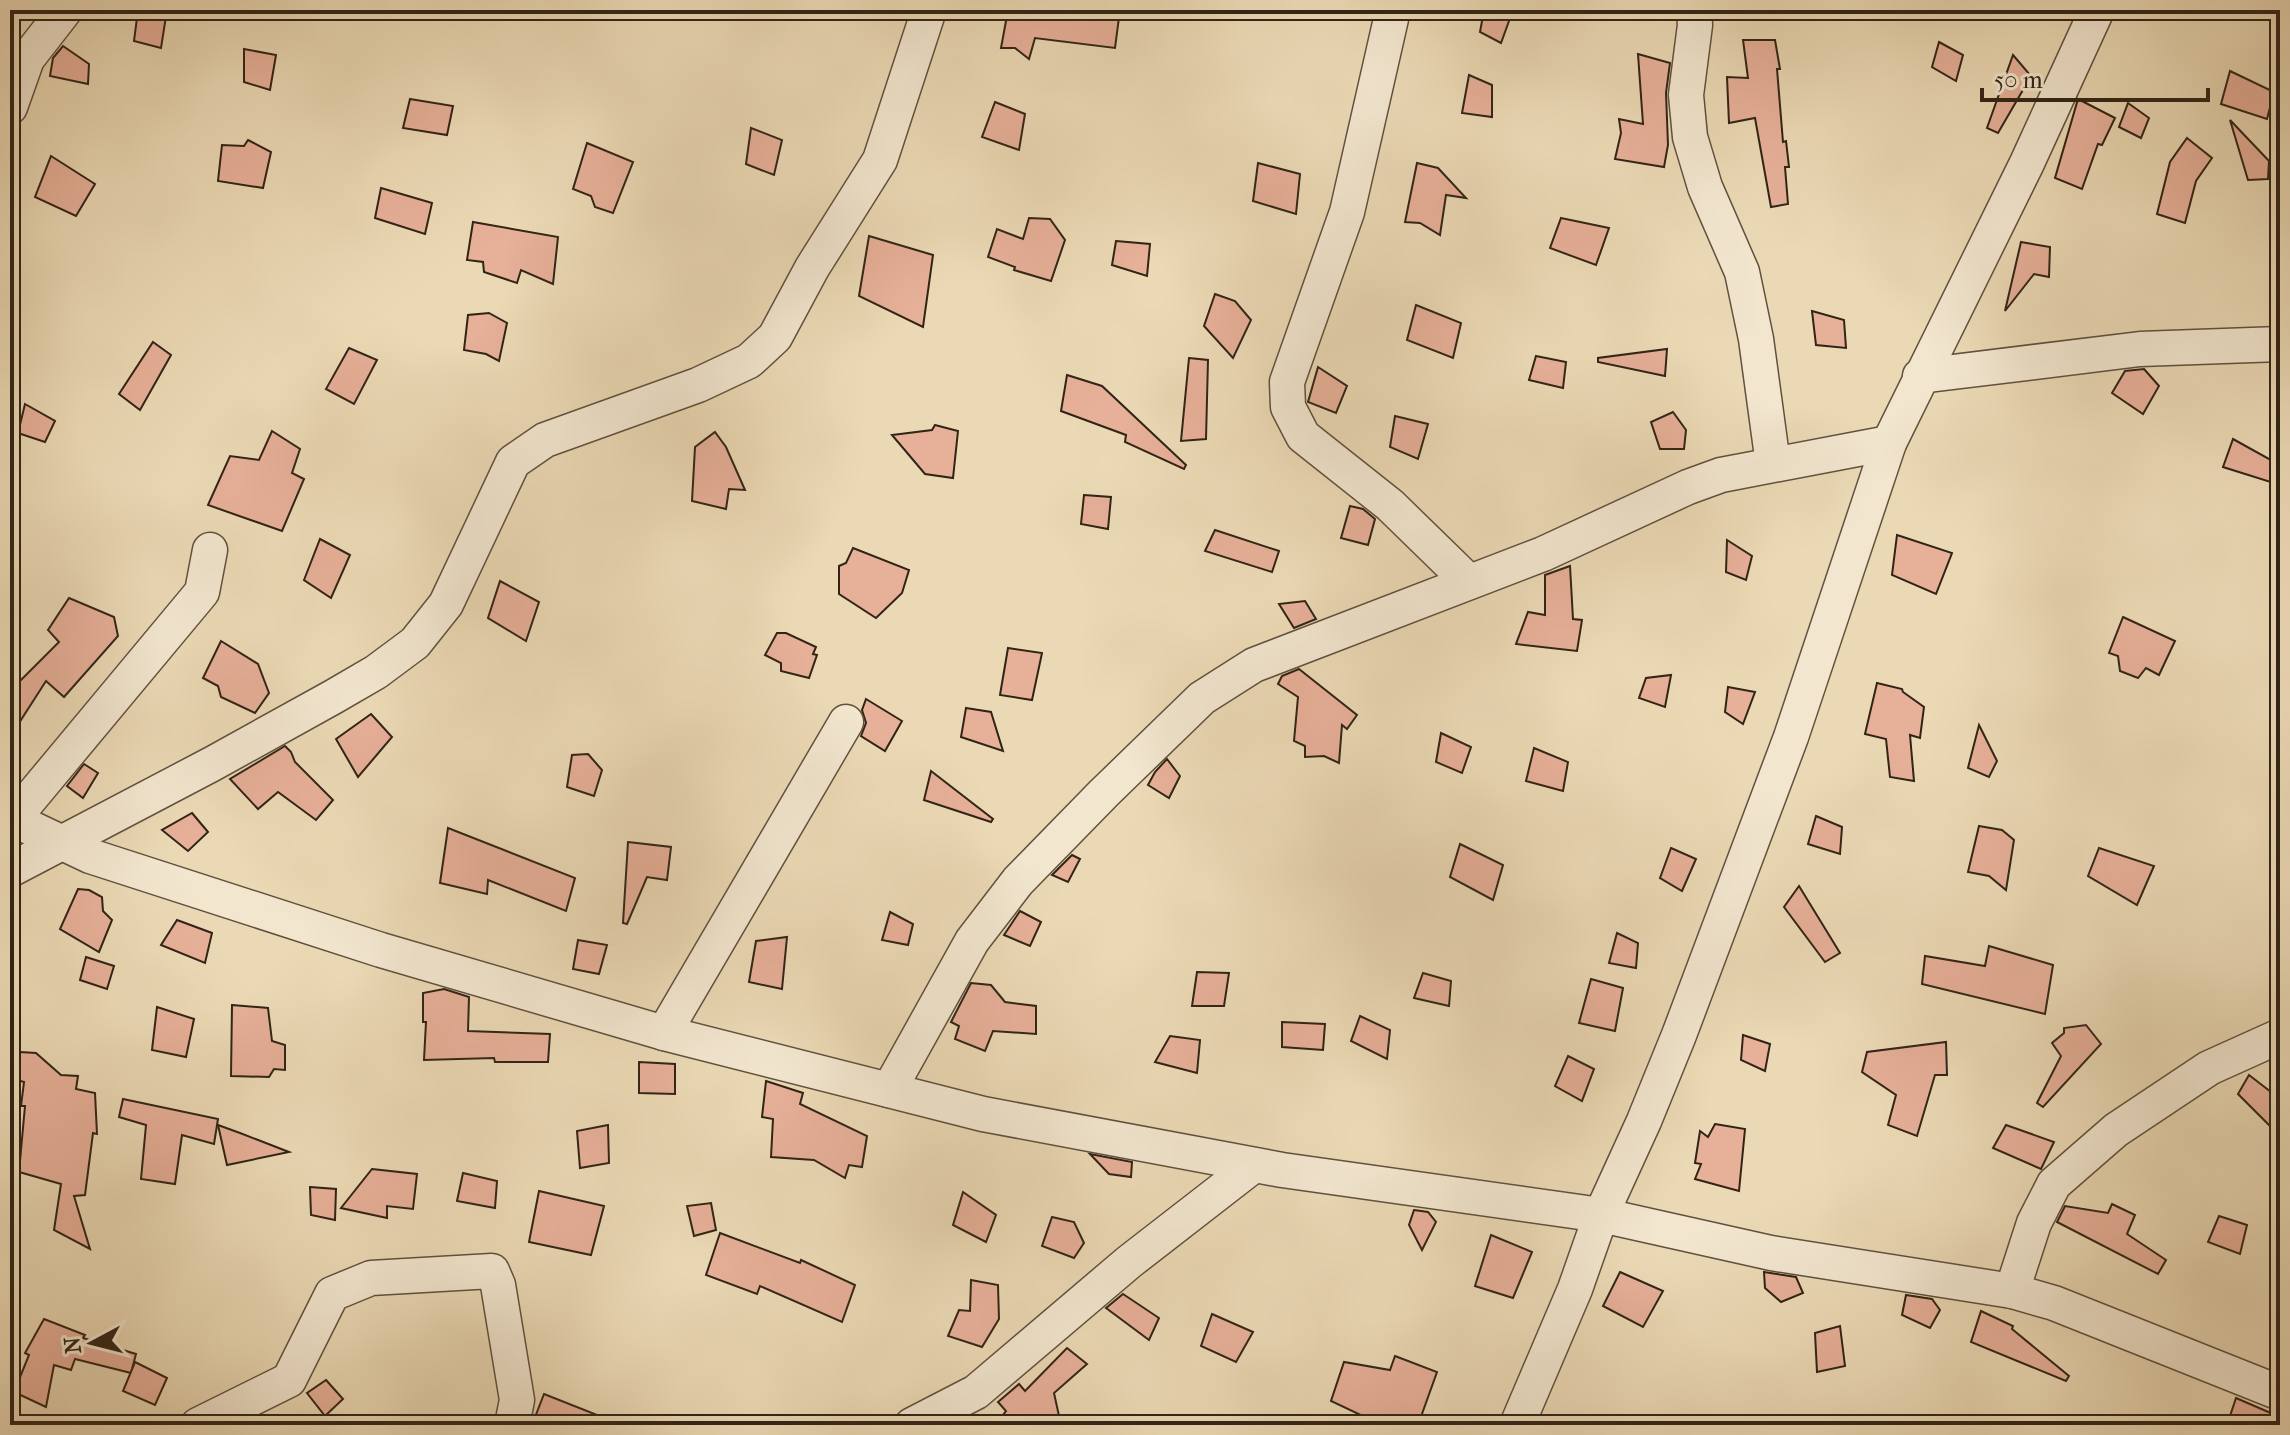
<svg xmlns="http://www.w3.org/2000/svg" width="2290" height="1435" font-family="'IM FELL French Canon',serif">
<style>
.building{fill:#e7b099;stroke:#312416;stroke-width:2}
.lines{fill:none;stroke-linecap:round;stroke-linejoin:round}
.street-casing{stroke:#60513e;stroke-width:37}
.street{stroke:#f2e6cf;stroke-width:34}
</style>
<rect width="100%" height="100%" fill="#ebd9b5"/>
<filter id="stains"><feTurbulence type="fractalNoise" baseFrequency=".0025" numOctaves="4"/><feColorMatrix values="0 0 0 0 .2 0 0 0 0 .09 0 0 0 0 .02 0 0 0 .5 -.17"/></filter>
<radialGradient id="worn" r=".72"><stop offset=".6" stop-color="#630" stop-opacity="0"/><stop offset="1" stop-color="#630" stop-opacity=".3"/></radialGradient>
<g class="building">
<polygon points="138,10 167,10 161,48 134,41"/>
<polygon points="1008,10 1120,10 1115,48 1035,38 1029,59 1015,48 1001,48"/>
<polygon points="1484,10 1513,10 1501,43 1480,32"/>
<polygon points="1743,40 1775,40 1780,69 1777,69 1783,142 1786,141 1789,167 1785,167 1788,204 1771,207 1755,118 1729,123 1727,77 1748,78"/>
<polygon points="1939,42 1963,55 1956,81 1932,67"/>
<polygon points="63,46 89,64 88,84 50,76 53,58"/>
<polygon points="244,49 276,55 270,90 244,82"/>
<polygon points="1638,54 1670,63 1666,93 1668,145 1664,167 1615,159 1621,133 1619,119 1643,124"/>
<polygon points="2013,55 2031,76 1998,133 1987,128"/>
<polygon points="2230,71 2274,92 2267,119 2221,104"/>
<polygon points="1469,75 1492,85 1492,117 1462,113"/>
<polygon points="410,99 453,106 447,135 403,128"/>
<polygon points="2078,99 2115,118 2102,145 2098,144 2082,189 2055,178"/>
<polygon points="995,102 1025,114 1019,150 982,137"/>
<polygon points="2128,103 2149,118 2141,138 2119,127"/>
<polygon points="2230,120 2269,161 2268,179 2248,180"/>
<polygon points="751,128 782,140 774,175 746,164"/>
<polygon points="2187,138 2212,158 2196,181 2185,223 2157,214 2170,162"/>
<polygon points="248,140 271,152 263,188 218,181 222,145 244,146"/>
<polygon points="587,143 633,162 613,213 595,207 591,196 573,189"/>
<polygon points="51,156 95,184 76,216 35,197"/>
<polygon points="1258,163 1300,174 1296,214 1253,201"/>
<polygon points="1417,163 1438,168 1466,198 1446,195 1440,235 1420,223 1405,222"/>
<polygon points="381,188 432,203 425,234 375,218"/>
<polygon points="1029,218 1050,219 1065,240 1051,281 1014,270 1015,267 988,257 997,229 1023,239"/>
<polygon points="1561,218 1609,228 1596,265 1550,248"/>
<polygon points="473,222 558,237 553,284 521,270 517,283 484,272 483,262 467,260"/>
<polygon points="869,236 933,255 923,327 859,296"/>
<polygon points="1116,241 1150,244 1147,276 1112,265"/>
<polygon points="2021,242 2050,247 2049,277 2034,274 2005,311"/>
<polygon points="1215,294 1235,301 1251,320 1233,358 1204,326"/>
<polygon points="1416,305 1461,323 1453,358 1407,340"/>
<polygon points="1812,311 1844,320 1846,348 1816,345"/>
<polygon points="489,313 507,323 499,361 486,354 464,350 468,315"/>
<polygon points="153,342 171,355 140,410 119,394"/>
<polygon points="349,348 377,360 354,404 326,389"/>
<polygon points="1667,349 1665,376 1598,362 1598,358"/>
<polygon points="1536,356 1566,362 1563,388 1529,380"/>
<polygon points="1189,358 1208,360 1206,439 1181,441"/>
<polygon points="1318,367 1347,386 1336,413 1308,402"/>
<polygon points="2144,369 2159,386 2143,414 2112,393 2125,371"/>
<polygon points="1067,375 1102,386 1186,465 1184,469 1125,442 1126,435 1061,411"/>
<polygon points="25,404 55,421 45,442 18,433"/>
<polygon points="1673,412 1686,430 1684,449 1660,449 1651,422"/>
<polygon points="1395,416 1428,424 1418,459 1390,447"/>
<polygon points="935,425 958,431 953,478 925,474 892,435 932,430"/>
<polygon points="272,431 300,449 292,473 304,479 282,531 208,505 230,456 259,460"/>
<polygon points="715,432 726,447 745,490 729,489 726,509 692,501 695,447"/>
<polygon points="2233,439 2280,465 2280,485 2223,467"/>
<polygon points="1084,495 1111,497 1108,529 1081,524"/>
<polygon points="1350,506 1363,509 1375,519 1368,545 1341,538"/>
<polygon points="1215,530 1279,551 1272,572 1205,551"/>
<polygon points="1897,535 1952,553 1936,594 1892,575"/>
<polygon points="320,539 350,555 331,598 304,580"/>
<polygon points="1727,540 1752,556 1746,580 1726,572"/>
<polygon points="853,548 909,570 902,593 876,618 839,594 839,566 846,563"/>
<polygon points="1570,566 1573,619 1582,620 1577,651 1516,644 1528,612 1545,615 1545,575"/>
<polygon points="500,581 539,602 526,641 488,618"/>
<polygon points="69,598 114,617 118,636 64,697 46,681 10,737 10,691 59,642 48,630"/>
<polygon points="1305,601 1316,619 1294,628 1279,604"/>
<polygon points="2123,617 2175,641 2159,675 2146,668 2138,678 2120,671 2118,656 2109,653"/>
<polygon points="777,633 786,633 816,647 813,654 817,655 809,678 781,671 781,663 765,655"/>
<polygon points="221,641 258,664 269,693 255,713 221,697 218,686 203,678"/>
<polygon points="1008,648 1042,653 1032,700 1000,695"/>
<polygon points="1299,669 1357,715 1347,729 1342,725 1339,763 1324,756 1305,757 1305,746 1294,741 1298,697 1278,684 1282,676"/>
<polygon points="1671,675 1665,707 1639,698 1646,678"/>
<polygon points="1877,683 1902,689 1903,692 1924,707 1920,738 1910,735 1914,781 1890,777 1886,739 1865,734"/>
<polygon points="1728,687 1755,692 1743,724 1725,712"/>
<polygon points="866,699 902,721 885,751 861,736 866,723 862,710"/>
<polygon points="966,708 991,712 1003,751 961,737"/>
<polygon points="371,714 392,737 358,777 336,739"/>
<polygon points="1979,725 1997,761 1989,777 1968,768"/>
<polygon points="1441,733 1471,747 1462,773 1436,762"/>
<polygon points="285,746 291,752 295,762 333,800 316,820 278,792 258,809 230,779"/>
<polygon points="1534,748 1568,762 1563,791 1526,781"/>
<polygon points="588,754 602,770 594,796 567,787 572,755"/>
<polygon points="1167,759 1180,776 1169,798 1148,785 1155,772"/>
<polygon points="84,764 98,773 83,798 67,786"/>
<polygon points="931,771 993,819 991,822 924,800"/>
<polygon points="192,813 208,832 188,851 162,830"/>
<polygon points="1816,816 1842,827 1840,854 1808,844"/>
<polygon points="1979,826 2002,830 2014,840 2006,890 1989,876 1968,872"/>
<polygon points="448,828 575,878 566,911 488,880 487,894 440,883"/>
<polygon points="628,842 671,847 667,880 647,877 627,924 623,923"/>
<polygon points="1460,844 1503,865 1493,900 1450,877"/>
<polygon points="1671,848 1696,859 1682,891 1660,878"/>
<polygon points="2099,848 2154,866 2137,905 2088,876"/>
<polygon points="1072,855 1080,859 1068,882 1052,875"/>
<polygon points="1799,886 1840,953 1825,962 1784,907"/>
<polygon points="78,889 89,890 102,897 103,911 112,920 99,952 60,929"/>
<polygon points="1020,911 1041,922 1030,946 1004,935"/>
<polygon points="890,912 913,924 908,945 882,940"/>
<polygon points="177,920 212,933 205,963 161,945"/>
<polygon points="1617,933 1638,943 1636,968 1609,963"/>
<polygon points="787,937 782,989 749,982 756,941"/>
<polygon points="578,940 607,945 599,974 573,969"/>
<polygon points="1989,946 2053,965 2045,1014 1922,984 1925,956 1985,966"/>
<polygon points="86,957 114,966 107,989 80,980"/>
<polygon points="1197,972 1229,973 1224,1006 1192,1006"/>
<polygon points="1423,973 1451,981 1449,1006 1414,998"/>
<polygon points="1591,979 1623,988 1615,1031 1579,1023"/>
<polygon points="971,983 991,985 1005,1002 1036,1006 1036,1034 993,1031 985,1051 955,1039 959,1026 951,1022"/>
<polygon points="444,989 469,997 468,1031 550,1034 548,1062 495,1062 494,1058 424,1060 426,1022 423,1022 423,993"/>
<polygon points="232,1005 268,1008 272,1041 285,1045 285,1070 274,1069 269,1077 231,1076"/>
<polygon points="157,1007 194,1019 186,1057 152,1050"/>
<polygon points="1360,1016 1390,1030 1387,1059 1351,1041"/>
<polygon points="1282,1022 1325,1024 1323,1050 1282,1047"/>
<polygon points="2086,1025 2101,1044 2043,1107 2037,1103 2061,1056 2052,1043 2064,1033 2064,1028"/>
<polygon points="1743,1035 1770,1044 1765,1071 1741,1060"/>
<polygon points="1170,1036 1200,1040 1197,1073 1155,1062"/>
<polygon points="1946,1042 1947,1075 1935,1075 1917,1136 1888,1125 1896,1095 1862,1072 1867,1052"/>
<polygon points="20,1052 36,1053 61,1075 78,1076 76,1089 95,1093 97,1134 93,1133 85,1195 74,1196 90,1249 54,1230 61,1184 19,1172 25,1106 21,1106 24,1082 10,1078 10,1071"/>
<polygon points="1568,1056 1594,1069 1582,1101 1555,1086"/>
<polygon points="639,1062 675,1064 675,1094 639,1093"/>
<polygon points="2249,1075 2280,1099 2280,1136 2238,1094"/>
<polygon points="766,1081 803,1093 800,1104 867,1136 862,1167 849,1165 845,1178 814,1160 771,1157 773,1119 762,1117"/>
<polygon points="123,1099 218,1119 214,1144 182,1135 175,1184 141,1179 146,1125 119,1117"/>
<polygon points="1715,1124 1745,1129 1739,1191 1695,1179 1701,1164 1695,1163 1700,1131 1708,1137"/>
<polygon points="218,1125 240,1133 289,1152 227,1165"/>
<polygon points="608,1125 609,1163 580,1168 577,1131"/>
<polygon points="2006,1125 2054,1142 2041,1169 1993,1148"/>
<polygon points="1090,1154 1132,1162 1131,1177 1109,1174"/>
<polygon points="372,1169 417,1174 413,1209 387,1206 387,1218 341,1208"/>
<polygon points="463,1173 497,1181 495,1208 457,1201"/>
<polygon points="310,1187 336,1189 335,1220 311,1215"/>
<polygon points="539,1191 604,1206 591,1255 529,1242"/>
<polygon points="963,1192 996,1215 986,1242 953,1225"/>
<polygon points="711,1203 716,1230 694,1236 687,1206"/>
<polygon points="2112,1204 2135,1215 2127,1234 2166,1260 2158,1274 2057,1222 2065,1206 2108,1213"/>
<polygon points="1414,1210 1428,1212 1436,1222 1422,1250 1409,1225"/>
<polygon points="2219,1216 2247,1225 2240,1254 2208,1242"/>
<polygon points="1052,1217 1074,1222 1084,1243 1074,1258 1042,1246"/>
<polygon points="720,1233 800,1263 801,1260 855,1285 842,1322 760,1286 757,1294 706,1275"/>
<polygon points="1491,1235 1532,1252 1513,1298 1475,1286"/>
<polygon points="1620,1272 1663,1291 1643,1327 1603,1306"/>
<polygon points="1764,1272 1796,1277 1803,1293 1781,1302 1765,1288"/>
<polygon points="971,1280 998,1285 999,1319 982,1347 948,1336 959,1310 970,1311"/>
<polygon points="1123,1294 1159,1318 1149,1340 1106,1308"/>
<polygon points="1906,1295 1932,1299 1940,1310 1930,1328 1902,1315"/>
<polygon points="1981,1311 2013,1326 2012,1329 2069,1376 2066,1381 1971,1342"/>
<polygon points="1212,1314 1253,1332 1236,1362 1201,1346"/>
<polygon points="44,1319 85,1335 83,1338 136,1354 131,1373 75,1359 71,1370 54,1365 46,1407 14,1392 29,1355 25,1353"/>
<polygon points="1840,1326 1845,1366 1817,1372 1815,1333"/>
<polygon points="1067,1348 1087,1364 1054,1393 1061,1425 1013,1425 1003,1415 1006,1411 998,1402 1019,1384 1025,1391"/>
<polygon points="1395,1356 1437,1372 1418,1425 1393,1425 1370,1417 1369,1419 1331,1401 1344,1362 1390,1370"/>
<polygon points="135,1362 167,1378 155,1405 123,1391"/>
<polygon points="326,1380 343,1399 325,1416 307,1393"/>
<polygon points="544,1394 620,1424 619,1425 532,1425"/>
<polygon points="2236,1398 2280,1417 2280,1425 2227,1425"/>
</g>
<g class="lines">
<g class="street-casing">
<g id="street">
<polyline points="1393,10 1347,212 1287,382 1288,407 1303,436 1390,505 1469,582"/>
<polyline points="1694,10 1695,25 1686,95 1690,137 1705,187 1742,272 1756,339 1773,464"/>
<polyline points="10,107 27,59 65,10"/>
<polyline points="1920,376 2140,349 2280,344"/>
<polyline points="10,818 90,856 381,950 664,1033 983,1114 1282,1170 1601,1215 1771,1253 2012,1291 2054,1303 2280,1393"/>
<polyline points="13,819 202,592 210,550"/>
<polyline points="10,870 212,764 333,697 376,672 415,643 446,604 513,462 545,440 698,385 749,361 775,337 812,268 880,160 929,10"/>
<polyline points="664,1033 846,722"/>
<polyline points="889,1090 972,941 1018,881 1104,793 1202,698 1254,665 1543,554 1688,487 1721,475 1889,443"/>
<polyline points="2012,1291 2034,1223 2054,1184 2116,1130 2209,1068 2280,1036"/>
<polyline points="198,1425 289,1380 332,1294 371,1278 492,1271 498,1285 517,1400 512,1425"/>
<polyline points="912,1425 976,1392 1129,1262 1254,1165"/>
<polyline points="1517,1425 1575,1289 1601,1215 1644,1121 1679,1035 1791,737 1889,443 2027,163 2097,10"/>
</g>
</g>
<use href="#street" class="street"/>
</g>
<rect width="2290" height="1435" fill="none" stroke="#ebd9b5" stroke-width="40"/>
<rect x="12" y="12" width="2266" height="1411" fill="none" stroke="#312416" stroke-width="4"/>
<rect x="20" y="20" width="2250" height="1395" fill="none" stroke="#312416" stroke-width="2"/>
<g transform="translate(92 1343) rotate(263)" stroke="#f2e6cf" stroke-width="6" paint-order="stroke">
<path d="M0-6L14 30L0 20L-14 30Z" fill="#312416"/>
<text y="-12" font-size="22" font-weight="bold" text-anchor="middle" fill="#312416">N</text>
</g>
<path d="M1982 88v12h226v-12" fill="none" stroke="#312416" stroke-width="4"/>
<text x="1994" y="88" font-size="24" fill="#312416" stroke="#f2e6cf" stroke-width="6" paint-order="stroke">50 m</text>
<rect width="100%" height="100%" filter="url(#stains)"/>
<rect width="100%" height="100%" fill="url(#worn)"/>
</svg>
